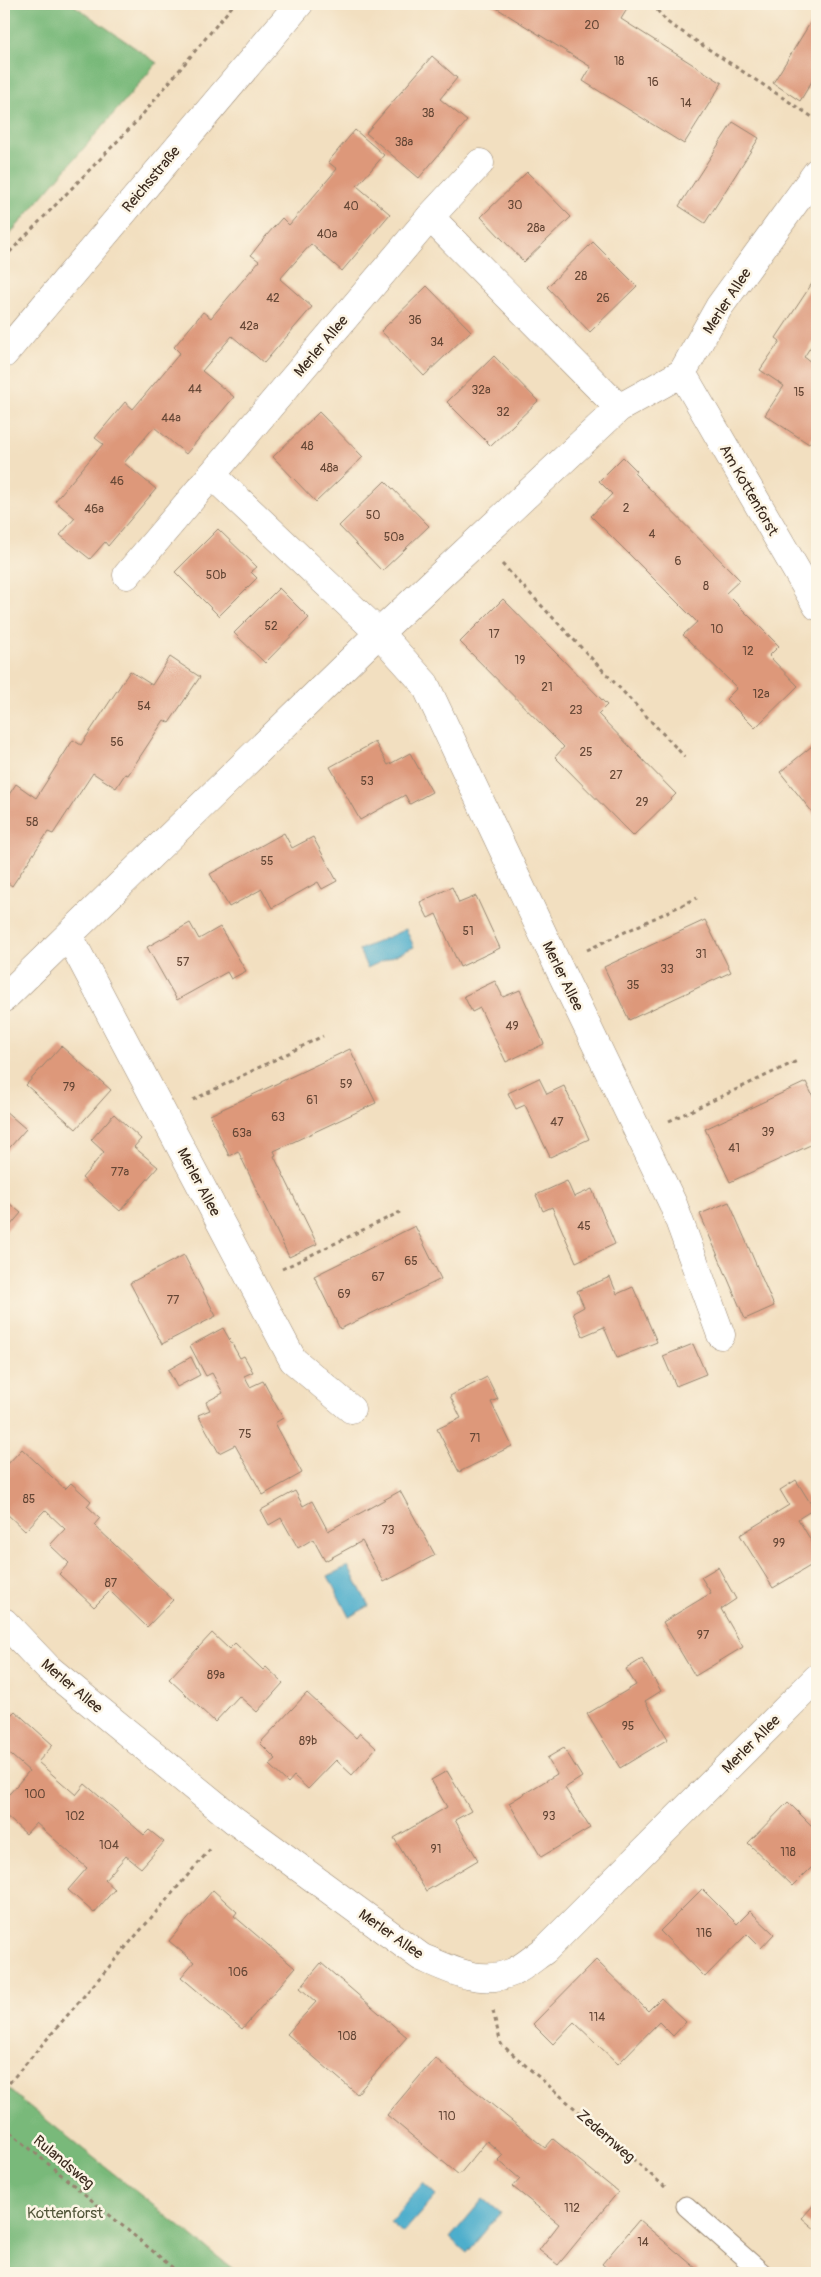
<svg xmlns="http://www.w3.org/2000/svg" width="821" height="2277" font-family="Pangolin,sans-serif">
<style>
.forest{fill:#79b97a;stroke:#5a724c}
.water{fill:#4daecc;stroke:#446c75}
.building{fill:#dd987a}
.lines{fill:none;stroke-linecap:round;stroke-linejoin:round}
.lane-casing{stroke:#96846f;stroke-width:21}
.street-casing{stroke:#96846f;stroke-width:29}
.secondary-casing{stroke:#96846f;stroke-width:29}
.path{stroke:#96846f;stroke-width:3;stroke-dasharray:4 4;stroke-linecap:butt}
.lane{stroke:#fff;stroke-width:19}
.street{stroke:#fff;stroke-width:28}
.secondary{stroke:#fff;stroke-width:28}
.labels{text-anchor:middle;stroke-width:5;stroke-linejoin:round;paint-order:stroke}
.number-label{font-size:12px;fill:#644635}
.street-label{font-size:15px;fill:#3b2a1e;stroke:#fcf5e5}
.park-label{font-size:15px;fill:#52563a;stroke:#fcf5e5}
</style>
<rect width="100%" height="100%" fill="#fcf5e5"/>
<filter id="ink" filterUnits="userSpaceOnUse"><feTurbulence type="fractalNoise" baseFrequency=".02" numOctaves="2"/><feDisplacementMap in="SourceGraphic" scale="10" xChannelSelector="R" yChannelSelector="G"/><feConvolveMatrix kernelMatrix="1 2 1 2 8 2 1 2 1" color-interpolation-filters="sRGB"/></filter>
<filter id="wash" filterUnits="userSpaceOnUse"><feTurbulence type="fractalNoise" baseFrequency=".0096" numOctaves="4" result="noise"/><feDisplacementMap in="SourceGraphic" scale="20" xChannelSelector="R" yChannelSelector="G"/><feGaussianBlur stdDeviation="1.12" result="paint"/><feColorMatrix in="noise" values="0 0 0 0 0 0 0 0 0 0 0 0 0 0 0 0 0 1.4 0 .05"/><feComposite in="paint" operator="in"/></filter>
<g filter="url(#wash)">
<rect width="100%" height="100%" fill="#f2dfc0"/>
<g class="forest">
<polygon points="4,4 72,4 157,63 4,241"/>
<polygon points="4,2086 238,2273 4,2273"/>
</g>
<g class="water">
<polygon points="406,929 414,947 367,968 359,950"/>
<polygon points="348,1566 369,1606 349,1617 328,1576"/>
<polygon points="423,2183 436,2195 403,2233 390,2222"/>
<polygon points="483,2199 500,2213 467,2253 450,2238"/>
</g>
<g id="blocks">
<g class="building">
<polygon points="490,4 626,4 629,6 621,19 722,83 684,144 583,81 591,67"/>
<polygon points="817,12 817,73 800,101 773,83"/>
<polygon points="432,56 457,78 440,99 467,121 419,178 366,133"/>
<polygon points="733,122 759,138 705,223 679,206"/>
<polygon points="355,130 384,155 357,186 390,214 342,271 311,244 280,279 312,307 264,363 232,336 202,371 234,397 186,454 154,427 124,463 156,489 108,546 105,542 90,559 60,535 75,518 55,501 103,444 95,438 125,402 133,409 180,353 174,347 203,312 211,318 259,261 251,255 266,236 282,218 289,225 337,169 328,162"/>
<polygon points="527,172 571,217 524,262 481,217"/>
<polygon points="593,242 637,286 590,332 547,287"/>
<polygon points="817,276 817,337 804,357 817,366 817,398 813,404 817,407 817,431 809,444 765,415 784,386 760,370 780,341 776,338"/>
<polygon points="427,286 471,331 424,376 381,331"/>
<polygon points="494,356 538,401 491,446 447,402"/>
<polygon points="319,412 363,457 316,502 273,457"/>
<polygon points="623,457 637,471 634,473 740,580 726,593 779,646 769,656 798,686 755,728 726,699 737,688 683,635 697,622 591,516 612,494 599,481"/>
<polygon points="385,481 429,526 382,571 339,526"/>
<polygon points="218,529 257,567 251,572 257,578 219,616 175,572"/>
<polygon points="279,588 309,618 265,663 234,633"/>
<polygon points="503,599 607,705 598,714 676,794 633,836 555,757 564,747 460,642"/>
<polygon points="170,657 200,677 169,723 164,720 128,775 125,774 116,788 93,773 53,834 48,832 12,886 4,880 4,802 16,784 36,798 73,740 81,745 130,671 152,685"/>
<polygon points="375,742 388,765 410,753 432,792 410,804 405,795 360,820 330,767"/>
<polygon points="817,742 817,818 780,772"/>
<polygon points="284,833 292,848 313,837 337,881 322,889 318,882 272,908 262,889 229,907 210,874"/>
<polygon points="452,887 459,903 476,896 500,948 460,967 436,914 428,918 420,902"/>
<polygon points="705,920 731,972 629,1020 604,967"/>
<polygon points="190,923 199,939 220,927 246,971 231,979 227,972 177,1000 147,947"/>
<polygon points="495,981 503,997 520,990 544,1044 506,1062 480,1008 472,1012 464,996"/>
<polygon points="61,1046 111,1090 76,1129 26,1085"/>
<polygon points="350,1049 376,1103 274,1151 276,1155 274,1156 317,1244 289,1257 238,1151 229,1156 210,1115"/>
<polygon points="539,1078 547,1094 564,1086 589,1139 550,1157 525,1105 516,1109 508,1093"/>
<polygon points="806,1082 817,1105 817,1142 730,1182 705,1129"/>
<polygon points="4,1110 26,1129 4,1154"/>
<polygon points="114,1114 141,1139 134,1147 158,1167 120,1211 82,1178 104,1152 91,1140"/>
<polygon points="567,1181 574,1197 592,1189 615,1244 576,1262 552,1207 543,1211 536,1195"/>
<polygon points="4,1199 21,1213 4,1233"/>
<polygon points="729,1202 774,1306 745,1319 700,1214"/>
<polygon points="415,1226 441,1279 340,1329 314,1276"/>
<polygon points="184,1255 216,1316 162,1344 130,1283"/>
<polygon points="610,1277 617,1294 633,1287 657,1342 617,1358 604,1327 583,1336 573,1313 584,1307 577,1291"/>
<polygon points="223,1328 240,1358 244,1356 253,1372 244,1376 250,1387 263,1381 283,1418 275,1423 302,1473 263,1495 235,1445 219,1453 198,1415 210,1410 206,1402 223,1393 212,1373 206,1376 190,1346"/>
<polygon points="693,1344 706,1374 676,1386 663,1356"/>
<polygon points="191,1357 200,1375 177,1387 168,1370"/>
<polygon points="487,1377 498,1399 491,1402 512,1446 459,1472 437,1429 461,1418 450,1396"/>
<polygon points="22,1449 65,1489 71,1483 91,1501 87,1506 100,1518 94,1525 173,1600 147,1627 110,1591 94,1607 59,1574 69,1563 50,1545 65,1529 45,1510 25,1531 4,1511 4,1468"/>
<polygon points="796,1480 814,1509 798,1519 817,1550 817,1562 773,1588 740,1535 789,1505 780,1490"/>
<polygon points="295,1491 303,1506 312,1501 328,1531 400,1491 435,1555 384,1582 362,1541 325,1561 313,1539 298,1548 281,1518 269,1525 261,1510"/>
<polygon points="718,1567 736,1599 721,1609 743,1647 695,1676 663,1622 711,1593 701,1577"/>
<polygon points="212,1633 229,1649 235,1643 263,1670 266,1667 283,1683 257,1712 239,1696 215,1722 169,1679"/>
<polygon points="642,1659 661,1691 645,1701 668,1739 620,1768 587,1714 636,1685 626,1669"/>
<polygon points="307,1693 356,1738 360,1733 376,1748 352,1775 336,1760 308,1789 294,1776 288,1783 269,1765 276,1759 260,1743"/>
<polygon points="4,1711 10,1716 15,1711 53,1745 38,1762 76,1795 85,1784 144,1835 149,1830 164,1842 141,1868 126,1856 105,1880 115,1889 94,1913 68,1890 87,1868 36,1823 26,1834 4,1814 4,1800 29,1771 4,1749"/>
<polygon points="564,1748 582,1777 565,1788 590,1828 541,1857 509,1803 557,1774 547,1758"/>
<polygon points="447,1771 471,1811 455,1820 478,1860 426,1891 394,1838 447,1807 431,1780"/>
<polygon points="788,1802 817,1831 817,1862 793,1886 748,1843"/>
<polygon points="702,1889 737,1924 750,1911 774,1934 761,1948 747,1934 705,1977 660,1931"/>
<polygon points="213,1890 237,1912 234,1916 295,1968 242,2029 181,1977 194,1962 169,1941"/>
<polygon points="596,1960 648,2011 661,1998 686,2022 673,2036 659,2022 618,2064 574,2022 553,2044 533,2024"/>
<polygon points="321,1963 407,2037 357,2094 287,2034 316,2002 300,1988"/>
<polygon points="435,2058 545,2148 553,2139 618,2192 558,2265 539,2250 559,2224 513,2187 520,2179 498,2160 503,2155 487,2141 459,2175 387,2115"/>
<polygon points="817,2201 817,2231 802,2218"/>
<polygon points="639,2220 698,2270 696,2273 613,2273 602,2264"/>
</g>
</g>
</g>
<g filter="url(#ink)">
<use href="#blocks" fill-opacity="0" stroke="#96846f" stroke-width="1"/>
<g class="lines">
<g class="lane-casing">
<polyline id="lane" points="686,2206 762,2273"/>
</g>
<g class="street-casing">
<g id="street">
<polyline points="430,217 619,408"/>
<polyline points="682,373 817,606"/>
<polyline points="212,475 379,633 425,684 557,964 673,1204 721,1335"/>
<polyline points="127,575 430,217 480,163"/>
<polyline points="69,936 293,1360 351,1409"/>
<polyline points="4,998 379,633 619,408 682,373 719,307 817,172"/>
<path d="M4 1622 48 1668 234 1820 421 1957C451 1970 480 1986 513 1972 524 1967 535 1957 545 1950L817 1678"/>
</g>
</g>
<g class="secondary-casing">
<polyline id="secondary" points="4,354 299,4"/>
</g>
<g class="path">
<polyline points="652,4 667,22 817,120"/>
<polyline points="4,258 138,120 234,4"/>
<polyline points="502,564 685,757"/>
<polyline points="587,950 697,898"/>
<polyline points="193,1100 323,1036"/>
<polyline points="669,1121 797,1061"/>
<polyline points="282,1269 400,1212"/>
<polyline points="493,2011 501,2044 665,2187"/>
<polyline points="4,2089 212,1847"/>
<polyline points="4,2127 179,2273"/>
</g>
<use href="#lane" class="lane"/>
<use href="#street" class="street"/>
<use href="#secondary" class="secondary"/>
</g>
</g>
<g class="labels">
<g class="number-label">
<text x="592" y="29">20</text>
<text x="619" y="65">18</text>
<text x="653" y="86">16</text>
<text x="686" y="107">14</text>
<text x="428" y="117">38</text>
<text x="404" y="146">38a</text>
<text x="515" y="209">30</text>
<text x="351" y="210">40</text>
<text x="536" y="232">28a</text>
<text x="327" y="238">40a</text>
<text x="581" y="280">28</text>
<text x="273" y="302">42</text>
<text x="603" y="302">26</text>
<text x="415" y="324">36</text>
<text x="249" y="330">42a</text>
<text x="437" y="346">34</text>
<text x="195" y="393">44</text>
<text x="481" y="394">32a</text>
<text x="799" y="396">15</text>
<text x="503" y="416">32</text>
<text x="171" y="422">44a</text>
<text x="307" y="450">48</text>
<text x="329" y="472">48a</text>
<text x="117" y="485">46</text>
<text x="626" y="512">2</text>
<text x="94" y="513">46a</text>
<text x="373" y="519">50</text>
<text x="652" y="538">4</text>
<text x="394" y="541">50a</text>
<text x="678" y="565">6</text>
<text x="216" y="579">50b</text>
<text x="706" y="590">8</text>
<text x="271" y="630">52</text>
<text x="717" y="633">10</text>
<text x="494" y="638">17</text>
<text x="748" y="655">12</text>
<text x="520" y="664">19</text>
<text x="547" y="691">21</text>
<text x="761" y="698">12a</text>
<text x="144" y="710">54</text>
<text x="576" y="714">23</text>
<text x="117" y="746">56</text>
<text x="586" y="756">25</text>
<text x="616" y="779">27</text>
<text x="367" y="785">53</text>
<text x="642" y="806">29</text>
<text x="32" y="826">58</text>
<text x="267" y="865">55</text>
<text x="468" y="935">51</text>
<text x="701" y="958">31</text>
<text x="183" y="966">57</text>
<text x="667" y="973">33</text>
<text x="633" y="989">35</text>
<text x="512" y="1030">49</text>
<text x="346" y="1088">59</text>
<text x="69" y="1091">79</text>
<text x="312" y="1104">61</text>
<text x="278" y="1121">63</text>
<text x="557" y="1126">47</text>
<text x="768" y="1136">39</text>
<text x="242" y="1137">63a</text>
<text x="734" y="1152">41</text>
<text x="120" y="1176">77a</text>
<text x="584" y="1230">45</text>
<text x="411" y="1265">65</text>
<text x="378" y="1281">67</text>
<text x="344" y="1298">69</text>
<text x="173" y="1304">77</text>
<text x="245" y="1438">75</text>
<text x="475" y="1442">71</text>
<text x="29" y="1503">85</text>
<text x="388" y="1534">73</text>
<text x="779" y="1547">99</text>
<text x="111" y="1587">87</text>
<text x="703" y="1639">97</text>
<text x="216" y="1679">89a</text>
<text x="628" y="1730">95</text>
<text x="308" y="1745">89b</text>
<text x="35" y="1798">100</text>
<text x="75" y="1820">102</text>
<text x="549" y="1820">93</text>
<text x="109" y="1849">104</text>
<text x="436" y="1853">91</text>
<text x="788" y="1856">118</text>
<text x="704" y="1937">116</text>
<text x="238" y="1976">106</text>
<text x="597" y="2021">114</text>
<text x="347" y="2040">108</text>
<text x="447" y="2120">110</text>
<text x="572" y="2212">112</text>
<text x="643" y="2246">14</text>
</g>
<g class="street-label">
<text transform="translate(151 179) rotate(-50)" y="5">Reichsstraße</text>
<text transform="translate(727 301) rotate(-57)" y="5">Merler Allee</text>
<text transform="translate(321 346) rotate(-50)" y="5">Merler Allee</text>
<text transform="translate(749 490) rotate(60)" y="5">Am Kottenforst</text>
<text transform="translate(563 976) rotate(64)" y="5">Merler Allee</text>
<text transform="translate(199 1182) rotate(62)" y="5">Merler Allee</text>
<text transform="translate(72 1686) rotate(40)" y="5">Merler Allee</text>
<text transform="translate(751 1744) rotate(-45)" y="5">Merler Allee</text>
<text transform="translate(391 1934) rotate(35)" y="5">Merler Allee</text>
<text transform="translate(606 2136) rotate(41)" y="5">Zedernweg</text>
<text transform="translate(64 2162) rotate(40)" y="5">Rulandsweg</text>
</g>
<g class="park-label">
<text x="65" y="2218">Kottenforst</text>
</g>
</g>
<rect width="821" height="2277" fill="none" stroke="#fcf5e5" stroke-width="20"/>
</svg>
